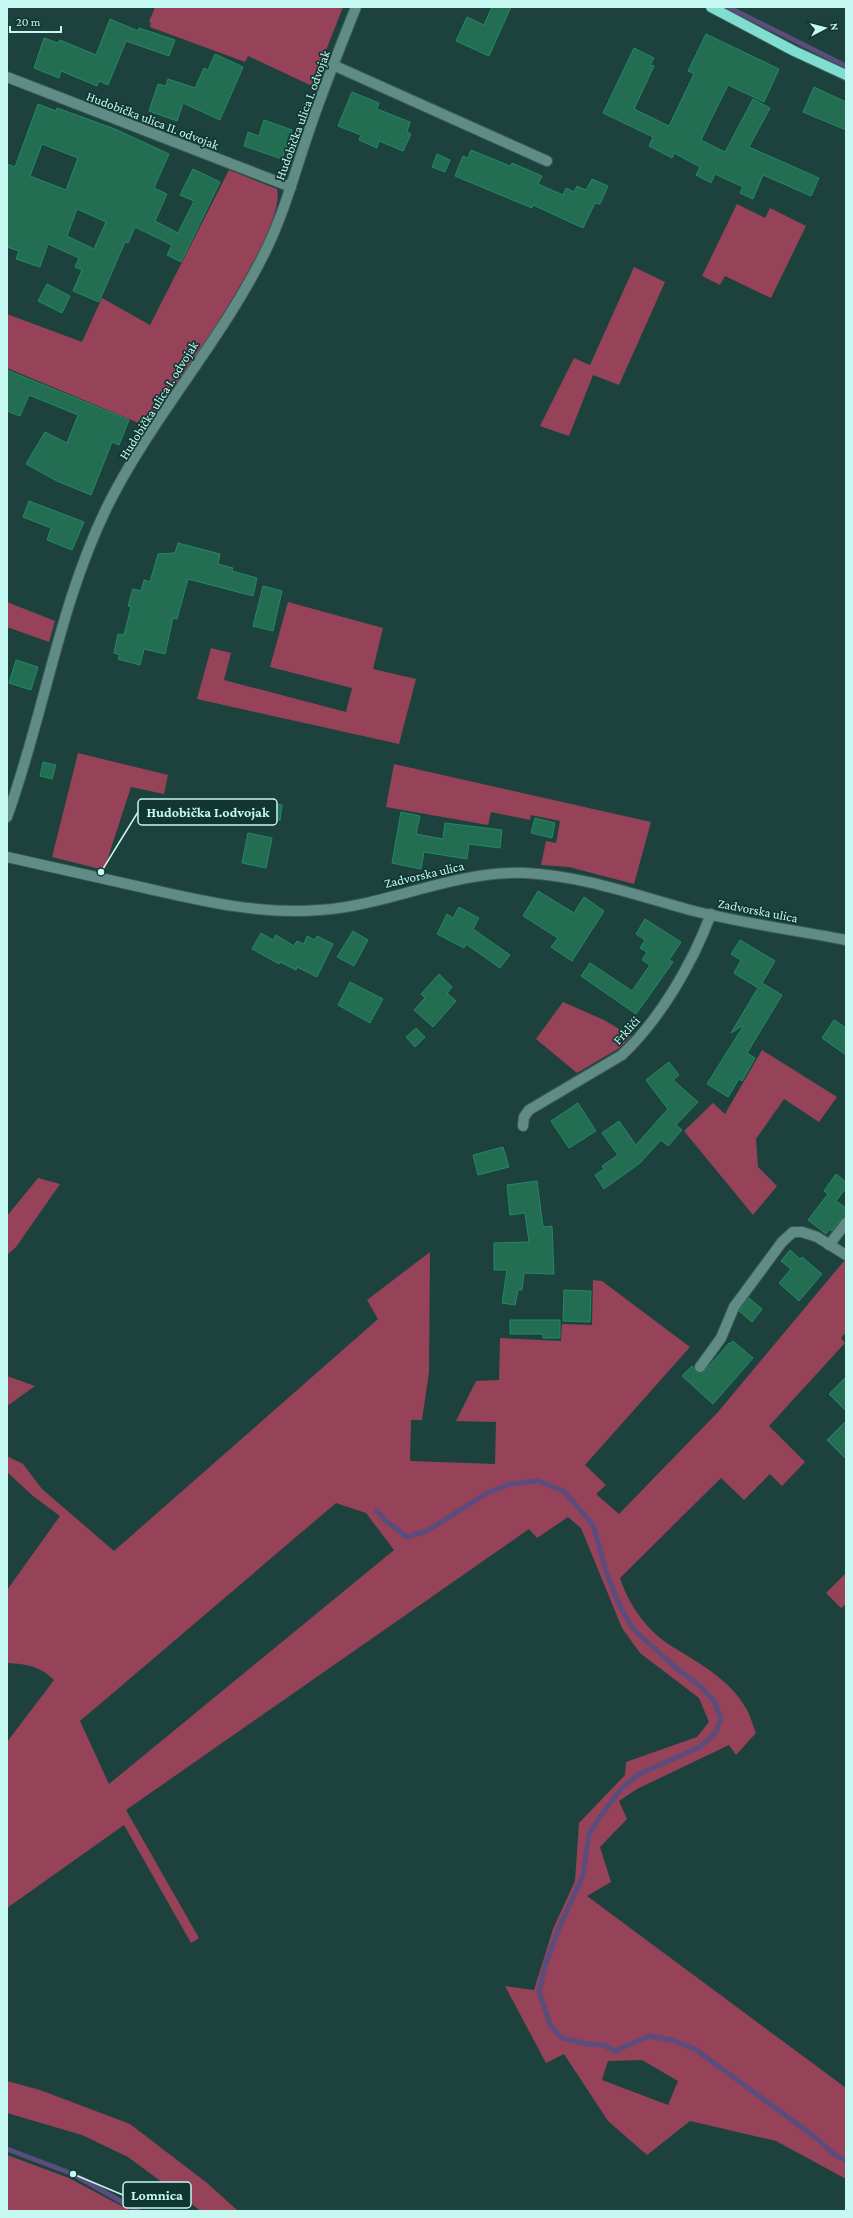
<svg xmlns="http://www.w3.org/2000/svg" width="853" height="2218" font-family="'Crimson Pro',serif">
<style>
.green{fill:#964259;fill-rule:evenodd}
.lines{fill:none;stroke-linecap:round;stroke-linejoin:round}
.stream{stroke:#5a4c7c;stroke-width:5}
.building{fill:#236d52;stroke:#238966;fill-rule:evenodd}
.minor-casing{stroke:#385f5a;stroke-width:12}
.major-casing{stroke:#385f5a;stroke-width:12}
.minor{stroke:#618c86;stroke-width:10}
.major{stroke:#80ddd1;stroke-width:10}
.labels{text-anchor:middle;stroke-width:3.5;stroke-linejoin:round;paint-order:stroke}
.street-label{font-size:13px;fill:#c4f8f0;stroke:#123733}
.leader{fill:none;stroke:#c4f8f0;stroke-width:1.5}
.callout-dot{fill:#c4f8f0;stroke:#123733;stroke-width:1.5}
.callout{fill:#123733;stroke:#c4f8f0;stroke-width:1.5}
.callout-label{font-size:14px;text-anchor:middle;font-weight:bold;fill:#c4f8f0}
</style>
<rect width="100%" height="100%" fill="#1d423d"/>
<g class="green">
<polygon points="155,7 343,7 312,86 248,56 245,62 150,27 151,23 149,22"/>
<path d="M229 170 277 189C288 230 175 386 148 427L7 368V314L82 342 102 298 150 325Z"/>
<polygon points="737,204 765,218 770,208 806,226 771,298 725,276 720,285 702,276"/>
<polygon points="634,267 665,282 619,385 593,375 569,436 540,426 574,358 590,365"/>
<polygon points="7,602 55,621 49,642 7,627"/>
<polygon points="288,602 383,628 373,669 416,679 399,744 197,699 211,648 231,653 224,680 346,712 352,688 270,667"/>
<polygon points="78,753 168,775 164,794 131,787 104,870 52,857"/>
<polygon points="394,764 651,822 634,884 569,867 541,865 546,841 556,843 560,821 531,815 530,820 491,812 488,825 386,807"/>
<polygon points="563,1002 604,1020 631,1036 621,1047 577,1073 536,1039"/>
<polygon points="762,1050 837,1097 819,1122 784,1099 756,1139 758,1167 777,1186 753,1215 684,1131 713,1103 725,1114"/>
<polygon points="38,1178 60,1184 16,1247 7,1255 7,1216"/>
<path d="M430 1252 429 1372 422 1420H411L410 1461 495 1464 496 1422 456 1421 476 1381 499 1380 500 1338 561 1341 562 1324 592 1325 593 1280 602 1281 690 1347 585 1465 606 1485 596 1494 619 1514 718 1412 844 1261 846 1263V1332L841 1338 845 1343 769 1426 805 1462 782 1486 770 1474 744 1500 721 1478 620 1578C629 1606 648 1632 673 1647 699 1663 728 1679 744 1705 750 1713 752 1724 756 1733L736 1755 729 1745 637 1789 619 1801 627 1819 600 1847 611 1882 587 1896 846 2088V2179L776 2141 690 2121 647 2155 608 2121 564 2054 546 2063 505 1986 534 1990 553 1929 575 1881 579 1823 625 1775 626 1762 697 1737 709 1722 699 1698 640 1653 622 1628 581 1528 568 1517 537 1538 529 1529 126 1810 199 1938 191 1943 124 1825 7 1908V1742L54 1680C40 1666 26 1664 7 1663V1590L60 1516 33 1496 7 1472V1456L23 1464 42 1489 114 1551 378 1319 367 1300ZM336 1503 366 1513 394 1550 109 1784 80 1721ZM642 2060 678 2081 668 2105 602 2080 608 2061Z"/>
<polygon points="7,1376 35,1386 7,1406"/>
<polygon points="846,1573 846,1604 841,1608 826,1593"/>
<polygon points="7,2081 40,2090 130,2124 207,2183 238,2211 201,2211 128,2157 82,2135 7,2113"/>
<polygon points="7,2155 69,2178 131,2211 7,2211"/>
</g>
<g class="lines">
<g class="stream">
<polyline points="728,7 846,66"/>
<polyline points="377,1511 386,1521 407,1537 427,1531 487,1493 510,1484 538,1481 564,1491 593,1525 607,1574 620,1606 633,1629 675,1667 701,1687 714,1701 721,1718 716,1732 700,1747 639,1774 621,1789 599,1818 589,1834 583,1875 560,1926 546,1963 539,1991 550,2025 562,2038 587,2044 604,2045 615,2051 649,2036 672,2040 695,2049 815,2137 835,2155 846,2160"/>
<polyline points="7,2149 73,2174 138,2211"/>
</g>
</g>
<g class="building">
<polygon points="492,7 511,7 489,56 456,41 467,17 484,25"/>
<polygon points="110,19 138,31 139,28 175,40 169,56 126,41 108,85 99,81 97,86 61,71 59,78 34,68 44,38 58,43 60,40 96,55"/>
<polygon points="706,34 779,69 764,102 728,85 701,140 725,152 753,99 770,108 749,147 819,178 811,196 763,175 753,199 740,193 743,187 715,174 711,183 696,175 700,167 674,153 672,158 649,146 653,137 603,113 634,48 654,58 650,65 654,66 634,109 669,126 694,74 688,71"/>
<polygon points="215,54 243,67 220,120 183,103 177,121 149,111 158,84 166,86 168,79 195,88 204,68 208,70"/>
<polygon points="814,87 846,102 846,130 803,112"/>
<polygon points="352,92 379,103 377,109 410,122 407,132 411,134 403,151 379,141 377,148 359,140 361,135 338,126"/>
<path d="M38 104 56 111 57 108 115 129 169 154 154 188 167 194 155 221 178 233 194 201 180 195 193 169 220 182 181 262 167 255 172 245 135 227 128 243 125 242 99 302 73 291 82 270 75 267 79 258 48 244 40 267 16 259 19 251 7 247V164L15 167ZM42 144 78 158 66 190 30 176ZM77 209 106 222 94 249 67 236Z"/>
<polygon points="264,120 292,130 282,159 244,146 248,132 259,136"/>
<polygon points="471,150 510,166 512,163 542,176 538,184 563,195 566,188 574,192 577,186 586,190 592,179 608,186 600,204 595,203 583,228 533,205 532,208 455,176 463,156 468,158"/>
<polygon points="437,154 450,160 445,172 432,167"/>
<polygon points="47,284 70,296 62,313 38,301"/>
<polygon points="7,370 129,420 119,445 112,442 91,495 57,481 26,464 45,432 67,443 78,415 29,395 20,416 7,411"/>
<polygon points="29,501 84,522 72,550 47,540 51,528 23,517"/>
<polygon points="178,543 220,554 218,564 233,568 232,571 257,578 253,596 188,579 177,619 173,618 165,654 144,649 140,665 118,659 120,655 114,653 118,634 124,635 131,607 128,606 133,589 141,591 144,580 150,582 158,554 175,553"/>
<polygon points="263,586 282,591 273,631 253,626"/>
<polygon points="16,660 38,667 31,690 9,683"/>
<polygon points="43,762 56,765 52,779 40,776"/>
<polygon points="268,803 282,805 280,820 266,818"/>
<polygon points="401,812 420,816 416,834 443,839 445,823 502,830 500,848 469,844 467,859 424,852 421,869 392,863"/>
<polygon points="535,818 555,823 552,838 531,833"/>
<polygon points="248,833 272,838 266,868 242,863"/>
<polygon points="538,891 574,913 584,897 604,911 572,961 551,947 558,938 523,916"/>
<polygon points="459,907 479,918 473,929 510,955 500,968 466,944 464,948 437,934 447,914 453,918"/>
<polygon points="645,919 681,942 669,960 673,962 636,1014 581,976 590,963 632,991 650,965 642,960 647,952 640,948 645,940 636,934"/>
<polygon points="353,931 368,940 354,966 337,957"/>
<polygon points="261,933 273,940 276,935 294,946 297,941 304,944 307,936 315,940 317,936 333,944 317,977 297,967 296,970 280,962 279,964 252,949"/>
<polygon points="740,940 775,961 762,983 782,995 747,1053 755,1058 742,1081 739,1079 728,1097 707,1084 744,1025 731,1033 758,988 734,973 741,960 731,954"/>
<polygon points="439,974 452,987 447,993 456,1001 433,1027 414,1010 425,998 421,994"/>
<polygon points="350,982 383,999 370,1023 338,1005"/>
<polygon points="834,1020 846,1028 846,1055 822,1038"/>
<polygon points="416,1028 425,1037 415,1047 406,1037"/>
<polygon points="669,1062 679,1075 673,1080 698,1102 676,1125 682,1130 668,1146 661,1140 640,1163 604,1189 595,1175 604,1169 602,1166 618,1155 602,1133 619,1121 636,1145 668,1109 646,1080"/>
<polygon points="578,1103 596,1131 569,1148 551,1121"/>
<polygon points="503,1147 509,1167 478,1175 473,1155"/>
<polygon points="836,1174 846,1182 846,1188 836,1201 846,1208 846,1217 841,1219 832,1231 830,1229 826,1234 808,1220 828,1194 824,1191"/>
<polygon points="537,1181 543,1227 552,1226 554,1274 524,1273 522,1290 518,1290 515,1305 502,1303 507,1270 494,1270 494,1243 529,1242 525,1213 510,1215 507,1185"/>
<polygon points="790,1250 800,1259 802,1257 822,1274 799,1301 779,1283 791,1269 781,1261"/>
<polygon points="564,1290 591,1291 590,1322 563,1321"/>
<polygon points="749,1298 762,1309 752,1322 739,1311"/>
<polygon points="510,1320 560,1320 560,1338 543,1338 543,1334 510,1334"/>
<polygon points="733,1341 753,1358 713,1404 682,1376 692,1366 697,1372 703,1373 729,1343 730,1344"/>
<polygon points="846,1377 846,1411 829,1394"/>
<polygon points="846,1421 846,1459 827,1440"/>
</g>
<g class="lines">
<g class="minor-casing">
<g id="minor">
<polyline points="333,65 547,161"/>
<polyline points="7,77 291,187"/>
<path d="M7 817C44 715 59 605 107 507 151 418 223 339 266 250 285 211 296 168 310 128 324 87 340 47 356 7"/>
<path d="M7 857C53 867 99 878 145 888 202 901 261 915 320 910 390 905 455 870 526 873 583 876 635 895 690 910 741 923 794 930 846 940"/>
<path d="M523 1126 524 1117 529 1110 622 1055C661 1018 692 964 711 914"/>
<polyline points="829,1245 846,1223"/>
<polyline points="700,1367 721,1338 734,1307 782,1242 793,1232 802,1232 817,1237 846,1255"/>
</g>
</g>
<g class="major-casing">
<polyline id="major" points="711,7 794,51 846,75"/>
</g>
<use href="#minor" class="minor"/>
<use href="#major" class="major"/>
</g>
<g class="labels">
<g class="street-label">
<text transform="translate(302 115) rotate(-70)" y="5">Hudobička ulica I. odvojak</text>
<text transform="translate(153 120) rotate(21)" y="5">Hudobička ulica II. odvojak</text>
<text transform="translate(158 400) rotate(-58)" y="5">Hudobička ulica I. odvojak</text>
<text transform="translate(424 874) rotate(-13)" y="5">Zadvorska ulica</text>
<text transform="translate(758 910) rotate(11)" y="5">Zadvorska ulica</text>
<text transform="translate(626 1030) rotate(-48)" y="5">Frkliči</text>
</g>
</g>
<path class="leader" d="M101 872L138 812M73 2174L123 2195"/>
<g class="callout-dot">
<circle cx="101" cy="872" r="4"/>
<circle cx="73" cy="2174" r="4"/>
</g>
<g class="callout">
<rect x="138" y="799" width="139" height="26" rx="4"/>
<rect x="123" y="2182" width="68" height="26" rx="4"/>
</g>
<g class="callout-label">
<text x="208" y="817">Hudobička I.odvojak</text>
<text x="157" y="2200">Lomnica</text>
</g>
<rect width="853" height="2218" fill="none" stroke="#c4f8f0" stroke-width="16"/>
<g transform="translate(825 28) rotate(83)" stroke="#123733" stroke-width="3" paint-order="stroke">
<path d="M0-3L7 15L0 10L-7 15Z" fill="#c4f8f0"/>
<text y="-6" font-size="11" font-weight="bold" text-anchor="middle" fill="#c4f8f0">N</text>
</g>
<path d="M10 26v6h51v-6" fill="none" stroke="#c4f8f0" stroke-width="2"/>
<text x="16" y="26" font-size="12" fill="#c4f8f0" stroke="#123733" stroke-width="3" paint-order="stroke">20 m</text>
</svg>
